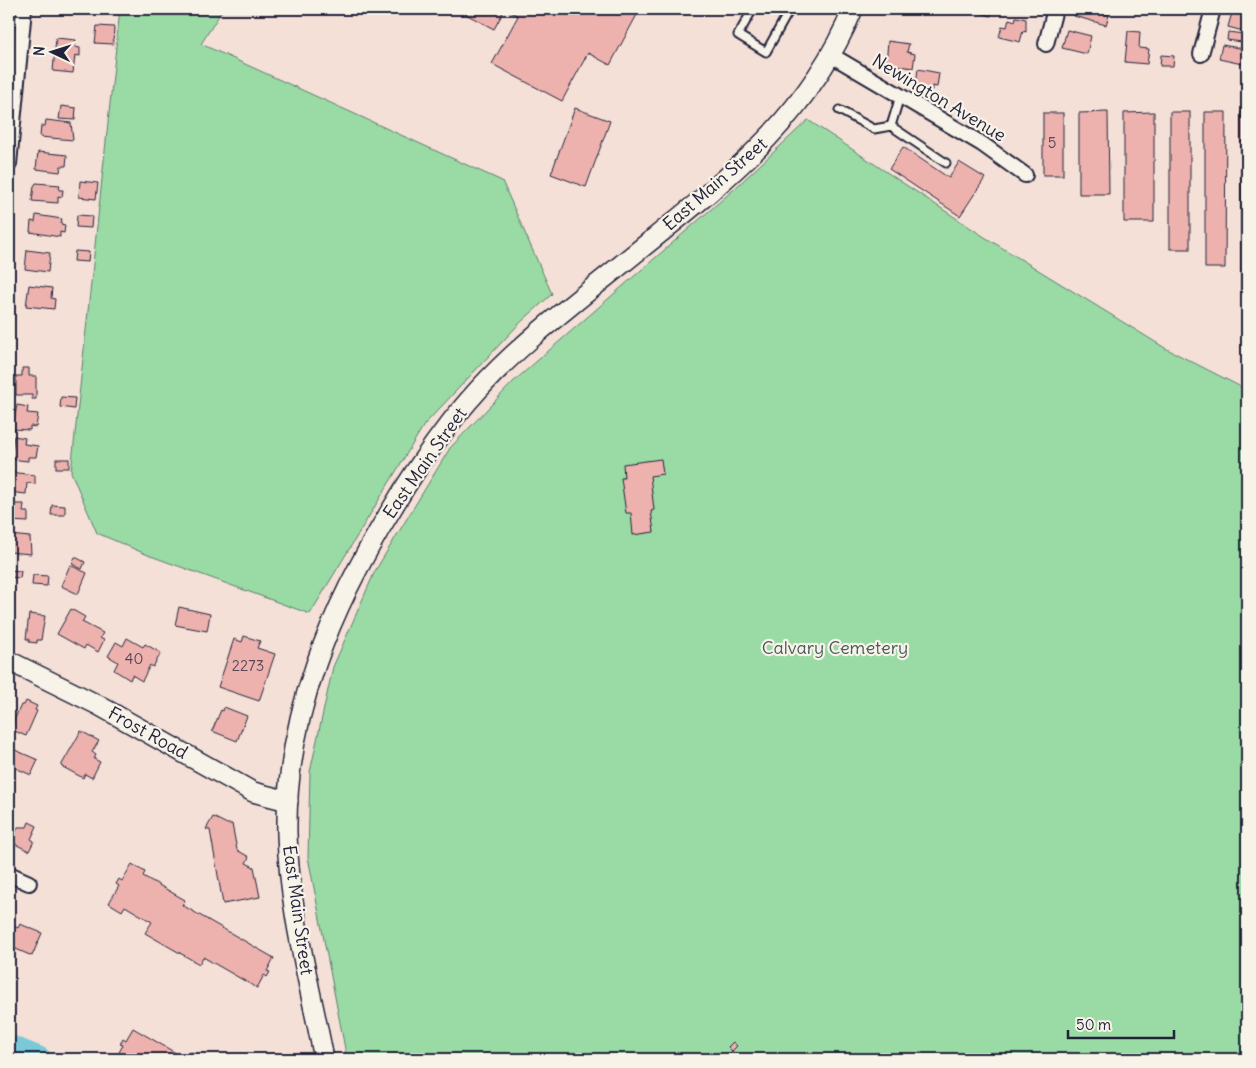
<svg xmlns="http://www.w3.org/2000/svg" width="1256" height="1068" font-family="Delius,sans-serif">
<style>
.green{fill:#9adaa4;stroke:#5e7e70}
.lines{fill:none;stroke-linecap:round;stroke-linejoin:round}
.river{stroke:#7ac9d8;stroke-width:25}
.building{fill:#eeb2ae;stroke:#22223b}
.service-casing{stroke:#22223b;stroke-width:11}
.minor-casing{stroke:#22223b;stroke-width:18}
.secondary-casing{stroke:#22223b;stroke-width:22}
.service{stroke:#f7f3e8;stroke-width:7}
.minor{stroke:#f7f3e8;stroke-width:14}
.secondary{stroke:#f7f3e8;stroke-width:19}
.labels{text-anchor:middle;stroke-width:4.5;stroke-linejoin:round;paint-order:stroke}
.number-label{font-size:15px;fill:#554658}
.street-label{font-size:18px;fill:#22223b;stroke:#f7f3e8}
.park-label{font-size:18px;fill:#46595a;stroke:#f7f3e8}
</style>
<rect width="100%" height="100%" fill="#f4e0d7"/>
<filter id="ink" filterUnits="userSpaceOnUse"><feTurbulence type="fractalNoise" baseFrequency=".02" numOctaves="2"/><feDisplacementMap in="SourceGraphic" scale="10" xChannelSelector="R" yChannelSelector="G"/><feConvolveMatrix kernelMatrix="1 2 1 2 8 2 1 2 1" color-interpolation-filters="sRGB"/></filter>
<g filter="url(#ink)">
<g class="green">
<polygon points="120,9 223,9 201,44 502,181 552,294 519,324 424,425 310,614 148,555 97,533 71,472"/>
<polygon points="808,120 983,236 1165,348 1247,390 1247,1059 347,1059 308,857 310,772 333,667 375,571 450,448 514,381 732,191"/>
</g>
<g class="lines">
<polyline class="river" points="9,1047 39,1059"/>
</g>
<g class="building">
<polygon points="456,9 640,9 610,65 588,53 562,101 492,64 518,16 505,9 494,29"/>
<polygon points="977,9 993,9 991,16 976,12"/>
<polygon points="1076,9 1098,9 1097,12 1109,15 1106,25 1074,16"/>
<polygon points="1233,9 1247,9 1247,32 1228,27"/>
<polygon points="1016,17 1026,19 1026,32 1023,31 1020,42 999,37 1002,26 1007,27 1009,19 1015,21"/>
<polygon points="97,26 114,27 113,44 95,43"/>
<polygon points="1067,30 1091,36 1087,54 1062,48"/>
<polygon points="1128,31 1140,32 1139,48 1149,49 1147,64 1125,62"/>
<polygon points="1228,32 1243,34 1242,42 1227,40"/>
<polygon points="56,38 76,40 75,47 80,48 80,56 75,55 73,73 53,71"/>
<polygon points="888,41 909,44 907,52 915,54 913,68 886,64"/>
<polygon points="1222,45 1245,49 1242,64 1219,59"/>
<polygon points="1161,55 1174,56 1173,66 1160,66"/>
<polygon points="918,69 939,73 937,87 932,86 932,90 920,88 921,85 916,84"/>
<polygon points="61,106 76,108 75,120 59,119"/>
<polygon points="575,108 610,121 586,187 551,174"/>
<polygon points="1108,112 1109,194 1079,194 1079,113"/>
<polygon points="1154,112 1154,222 1124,222 1124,113"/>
<rect x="1170" y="112" width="20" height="137"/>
<polygon points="1205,112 1226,112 1225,268 1205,268"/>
<rect x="1241" y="112" width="6" height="178"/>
<rect x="1043" y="113" width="20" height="62"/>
<polygon points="46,120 71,123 73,140 40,137 41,126 45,126"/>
<polygon points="903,147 949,178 959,162 985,178 960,216 889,169"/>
<polygon points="38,152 67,155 66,166 61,166 60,172 36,169"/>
<polygon points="80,181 98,183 96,199 79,197"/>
<polygon points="36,183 60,185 59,190 63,190 62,197 58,196 58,203 32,201 34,186"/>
<polygon points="36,215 62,219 61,224 65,225 64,233 60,232 60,237 30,232 31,221 35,222"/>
<polygon points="77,215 92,216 91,228 76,227"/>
<polygon points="27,250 50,253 48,272 25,269"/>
<polygon points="75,251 89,252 88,262 74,261"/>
<polygon points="29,285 52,288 51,298 55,299 54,309 26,306"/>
<polygon points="22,368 29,368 29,376 36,376 36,399 32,399 32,395 16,395 16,376 22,376"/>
<polygon points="61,397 75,398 74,409 60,407"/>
<polygon points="17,405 28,407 27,413 38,414 36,427 30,426 30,430 12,429"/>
<polygon points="14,436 25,438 24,444 38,446 36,457 28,457 28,461 10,459 9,449 12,449"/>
<rect x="56" y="459" width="13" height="9"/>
<polygon points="661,459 663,474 650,476 654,510 651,511 654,532 633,535 631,513 626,513 621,478 624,478 623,464"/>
<polygon points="9,472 35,475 35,484 27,483 26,494 9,492"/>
<polygon points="9,504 24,504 23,512 28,512 28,522 9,521"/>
<polygon points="52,505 65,506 65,515 51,515"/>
<polygon points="9,535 30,537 31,554 9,552"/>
<polygon points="75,557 85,562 82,569 72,564"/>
<polygon points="70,565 87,573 78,594 61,586"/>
<polygon points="9,570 21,571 20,578 9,577"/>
<polygon points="33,575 48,576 47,586 32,585"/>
<polygon points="9,603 14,604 11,625 9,625"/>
<polygon points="179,607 210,614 207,631 175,625"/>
<polygon points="71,609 85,617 82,622 103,633 100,638 104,640 98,652 86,645 84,649 57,634"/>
<polygon points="29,614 45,616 41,640 37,640 37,643 29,642 29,639 26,639"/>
<polygon points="244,636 260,641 257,648 275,654 259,701 218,687 234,639 242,642"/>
<polygon points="127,638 143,647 145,644 161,653 153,667 150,665 142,681 132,675 130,680 114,670 118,662 108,656 116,642 123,646"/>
<polygon points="26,701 37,706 35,710 37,711 26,736 10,729 21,705 24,705"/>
<polygon points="224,707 247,716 237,741 212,731 221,710 223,711"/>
<polygon points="81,731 99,741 92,752 96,755 94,759 100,762 92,778 85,774 83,778 61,766"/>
<polygon points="15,750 38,760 31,775 9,765"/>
<polygon points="213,817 227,824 232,824 237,850 249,857 246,863 254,867 260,897 223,904 210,830 206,829"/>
<polygon points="29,822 37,826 31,839 34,841 29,851 11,842 18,827 27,827"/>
<polygon points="132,864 145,872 143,876 185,900 182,905 274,958 267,971 270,972 267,977 264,975 257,988 203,957 199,964 145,933 152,922 125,906 122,911 109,903 119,886 116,884 119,879 122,881"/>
<polygon points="9,924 18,928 20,924 42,933 32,956 9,946"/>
<polygon points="133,1028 186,1059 191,1052 203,1059 118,1059 116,1058 123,1045 120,1044 123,1038 126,1040"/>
<polygon points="733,1042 737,1046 732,1051 741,1059 733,1059 729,1056 732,1051 728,1047"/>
</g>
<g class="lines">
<g class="service-casing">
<g id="service">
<polyline points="753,9 738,35 766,52 790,9"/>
<polyline points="839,110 874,129 891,126 946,163"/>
<polyline points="891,126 900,96"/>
</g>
</g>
<g class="minor-casing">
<g id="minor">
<polyline points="1046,44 1055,9"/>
<polyline points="1201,54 1213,9"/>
<polyline points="831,55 982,144 1025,175"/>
<polyline points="9,164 24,9"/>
<polyline points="9,874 29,883"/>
</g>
</g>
<g class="secondary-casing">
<g id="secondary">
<polyline points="9,661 98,705 253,792 288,801"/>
<path d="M324 1059C310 985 289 910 287 834 285 715 332 606 393 507 418 465 446 425 479 389 522 342 573 304 622 264 716 187 805 125 853 9"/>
</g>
</g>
<use href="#service" class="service"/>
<use href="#minor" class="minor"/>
<use href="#secondary" class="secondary"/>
</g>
</g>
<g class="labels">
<g class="number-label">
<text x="1052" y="148">5</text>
<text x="134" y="664">40</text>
<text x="248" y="671">2273</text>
</g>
<g class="street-label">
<text transform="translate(939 98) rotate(31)" y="6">Newington Avenue</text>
<text transform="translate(715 184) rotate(-41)" y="6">East Main Street</text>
<text transform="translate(425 463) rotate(-55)" y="6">East Main Street</text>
<text transform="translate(148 733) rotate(29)" y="6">Frost Road</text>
<text transform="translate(298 910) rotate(82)" y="6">East Main Street</text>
</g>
<g class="park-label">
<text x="835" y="654">Calvary Cemetery</text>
</g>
</g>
<rect width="1256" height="1068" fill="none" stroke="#f7f3e8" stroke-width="30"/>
<rect x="15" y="15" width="1226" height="1038" fill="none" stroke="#22223b" stroke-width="2" filter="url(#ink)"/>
<g transform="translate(52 52) rotate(274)" stroke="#f7f3e8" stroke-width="4" paint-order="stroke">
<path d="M0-4L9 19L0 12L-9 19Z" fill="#22223b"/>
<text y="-8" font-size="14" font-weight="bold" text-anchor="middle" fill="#22223b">N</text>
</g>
<path d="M1068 1030v8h106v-8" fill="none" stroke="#22223b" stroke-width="2.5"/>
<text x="1076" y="1030" font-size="15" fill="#22223b" stroke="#f7f3e8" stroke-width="4" paint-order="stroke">50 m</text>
</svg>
